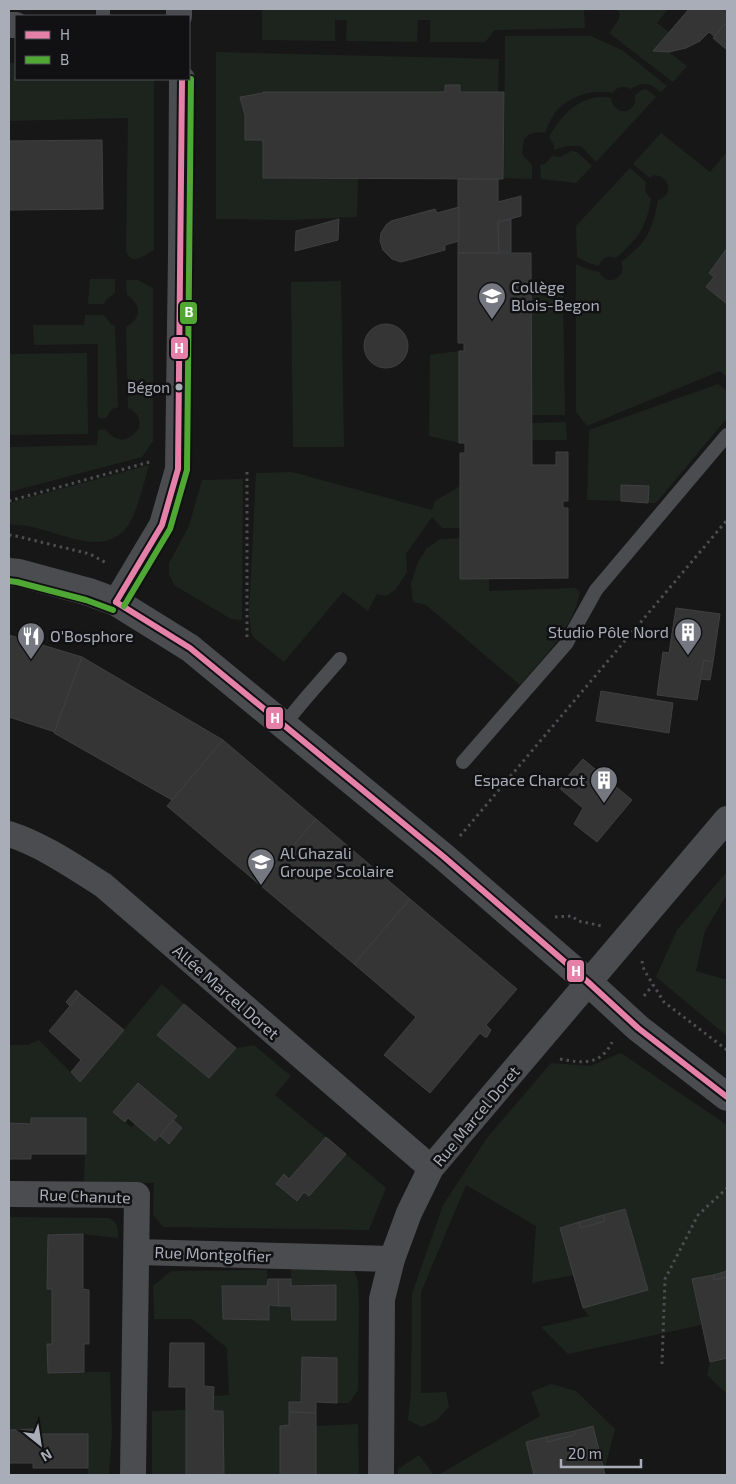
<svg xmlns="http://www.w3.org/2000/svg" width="736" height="1484" font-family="'Exo 2',sans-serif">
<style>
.green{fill:#1d241e;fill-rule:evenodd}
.building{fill:#353536;stroke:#3f4043}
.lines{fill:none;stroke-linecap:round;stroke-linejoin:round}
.path{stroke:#4d4e52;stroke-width:3;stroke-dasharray:2.5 4;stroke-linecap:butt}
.service{stroke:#4b4c50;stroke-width:14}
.minor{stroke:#4b4c50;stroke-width:26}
.tertiary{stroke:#4b4c50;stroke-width:28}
.bus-1-casing{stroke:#111113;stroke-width:10}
.bus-2-casing{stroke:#111113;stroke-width:10}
.bus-1{stroke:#e580a9;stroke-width:6}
.bus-2{stroke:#4fa833;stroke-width:6}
.bus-dot{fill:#a8adb8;stroke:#111113;stroke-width:2}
.labels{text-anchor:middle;stroke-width:5;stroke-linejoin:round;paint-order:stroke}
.bus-label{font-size:15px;fill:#a8adb8;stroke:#111113;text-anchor:end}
.poi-label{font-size:16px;fill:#a8adb8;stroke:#111113;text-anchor:start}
.street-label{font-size:16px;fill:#a8adb8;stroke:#111113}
.line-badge{stroke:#111113;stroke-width:2}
.badge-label{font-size:14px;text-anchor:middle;font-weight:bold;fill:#fff}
</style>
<rect width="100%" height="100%" fill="#171717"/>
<g class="green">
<polygon points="262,9 584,9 585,28 495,30 485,42 430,42 430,20 418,20 417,42 346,41 347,20 335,20 335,41 262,40"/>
<polygon points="617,9 668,9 657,23 669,32 654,51 669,52 687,66 673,82 609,33 618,21 620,14"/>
<path d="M505 36H591L622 50 667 86 661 92C648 82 645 82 630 89 624 85 617 86 613 93 593 89 573 95 558 109 552 116 548 125 545 133 535 131 530 133 524 139L522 154 532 165V179L504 178Z"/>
<polygon points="216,52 499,59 498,92 460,92 460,85 445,85 445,92 263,92 263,93 240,97 245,115 245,140 263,140 263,178 358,179 357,217 291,220 216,219"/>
<path d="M9 63H16V79H154V250C145 255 131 267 126 251L128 118 9 121Z"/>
<path d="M646 89 656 97 596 162 581 146H567L554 150V145L549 137C561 114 583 92 611 98 614 118 638 114 635 95L642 90Z"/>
<path d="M661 133 710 172 727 152V248L709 273 714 277 706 287 727 304V377L720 371 587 426 576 412V264L587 269 599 272C607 288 628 278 621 262 647 242 652 232 658 200 670 196 672 185 662 177L655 175 650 178 633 164Z"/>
<polygon points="572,151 577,152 592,166 576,183 541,179 540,165 545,164 552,156 560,157"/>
<path d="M630 168 646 182 645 191 651 199C646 229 638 238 616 258 608 255 602 257 599 266L589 263 577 257 576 226Z"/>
<polygon points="90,279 115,279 115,293 107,299 104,304 88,304"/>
<path d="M126 280H138L153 288V441L142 457 9 492V447L97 445 98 430 105 429C116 443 128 443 139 428 141 418 137 412 128 408L126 327C142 318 142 305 127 295Z"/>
<polygon points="341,281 344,447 293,447 291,282"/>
<polygon points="531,292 563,292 565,415 532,415"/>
<polygon points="85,315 104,315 111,324 115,326 118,407 112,409 106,418 98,418 98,344 34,345 33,325 84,325"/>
<polygon points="459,351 459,443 429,436 430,355"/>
<polygon points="87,353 88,434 9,435 9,354"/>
<polygon points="718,384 727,391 727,418 656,503 648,503 649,487 621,485 621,501 587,500 589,430"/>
<polygon points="566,422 567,440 532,440 531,423"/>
<path d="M149 465C144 482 138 509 129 524 107 559 62 533 32 527 24 525 16 525 9 524V503Z"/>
<polygon points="292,472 432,510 435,501 460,486 460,528 442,528 432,517 406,554 407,572 395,590 386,596 377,594 368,611 343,592 284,662 252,636 249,614 256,473"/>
<polygon points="243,479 242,620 231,619 174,585 169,574 169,563 189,526 202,480"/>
<path d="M460 538V579H489V591L575 588 580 592C573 629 544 657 520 685L426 605 413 602 411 584 418 562 427 548 440 539Z"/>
<polygon points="727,872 727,894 705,931 696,971 727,980 727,1036 656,977 677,930"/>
<path d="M162 984 184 1004 158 1035 209 1078 236 1048 254 1045 291 1076 275 1095 326 1137 289 1179 284 1175 276 1185 297 1201 304 1192 309 1196 346 1154 386 1188 369 1230 163 1227 153 1215 154 1183 84 1182 86 1118H31V1124L9 1123V1045H28L39 1040 80 1082ZM138 1083 177 1116 173 1120 182 1129 169 1144 160 1136 155 1141 135 1124 131 1127 125 1122Z"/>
<polygon points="621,1053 727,1125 727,1271 692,1280 701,1325 568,1354 541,1327 589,1316 583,1308 648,1290 625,1209 561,1228 574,1275 532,1283 536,1226 466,1185 421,1292 421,1393 446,1392 449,1407 437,1420 422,1427 408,1420 411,1391 412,1294 443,1205 487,1138 551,1063 590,1066"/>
<path d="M9 1217 109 1218C118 1222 118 1228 118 1238L83 1234 48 1235 47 1289H52V1344L47 1345 48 1372H110L112 1434 109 1475H88V1434H33V1429L9 1430Z"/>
<polygon points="291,1269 354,1270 358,1282 359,1305 358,1390 349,1403 337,1403 337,1358 302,1357 301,1402 289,1425 280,1426 280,1475 224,1475 223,1411 213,1411 214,1396 229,1395 227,1348 192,1319 154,1319 153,1286 171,1271 267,1270 267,1286 222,1286 223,1319 268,1320 269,1305 291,1306 292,1320 336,1320 336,1286 291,1286"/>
<polygon points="727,1358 727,1394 707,1375 710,1362"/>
<polygon points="551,1384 576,1391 615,1429 604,1472 592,1426 526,1442 534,1475 438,1475 540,1416 531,1392"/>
<polygon points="186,1410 186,1475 152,1475 152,1411"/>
<polygon points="358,1424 359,1475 316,1475 316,1426"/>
<polygon points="419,1455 434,1475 398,1475 398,1469"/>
</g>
<g class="building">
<polygon points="689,9 727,9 727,22 714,36 709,32 700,41 686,48 669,52 653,51"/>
<polygon points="727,22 727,50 713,38"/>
<polygon points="445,85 460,85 460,92 504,92 503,179 263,178 263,140 245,140 245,115 240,97 263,93 263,92 445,92"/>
<polygon points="102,140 103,209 9,210 9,141"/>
<polygon points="458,179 498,179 498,202 521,196 521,216 498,222 499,253 458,253"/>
<polygon points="459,207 459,241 445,245 445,250 401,262 392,259 383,250 380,241 381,233 386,225 391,221 435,209 437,213"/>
<polygon points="339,219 338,240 295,251 296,231"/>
<polygon points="511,219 511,252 499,252 498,222"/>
<polygon points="727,248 727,304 706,287 714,277 709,273"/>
<polygon points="458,253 531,253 532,465 556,465 556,452 568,452 568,501 563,501 563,508 568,508 568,578 460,579 460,453 465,453 465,443 459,443 459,351 464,351 464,343 458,343"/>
<circle cx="386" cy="346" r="22"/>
<polygon points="621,485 649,486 648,503 621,501"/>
<polygon points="676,608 720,614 713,662 704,660 697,700 657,695 663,652 669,653"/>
<polygon points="9,635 82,657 55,732 9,717"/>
<polygon points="82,657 223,740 172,800 54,733"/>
<polygon points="704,660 713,662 710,680 700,679"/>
<polygon points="601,691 673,703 669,733 596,721"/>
<polygon points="223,740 316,819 260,885 167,806"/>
<polygon points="583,759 632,800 597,842 574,824 583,808 558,787"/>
<polygon points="316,819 410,899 354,964 260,885"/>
<polygon points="410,899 517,989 486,1025 491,1030 487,1037 485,1037 480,1033 430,1093 384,1055 416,1017 354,964"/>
<polygon points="76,990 80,994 70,1006 66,1002"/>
<polygon points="80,994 124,1030 80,1082 71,1072 81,1060 49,1031"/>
<polygon points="184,1004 236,1048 209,1078 157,1035"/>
<polygon points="138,1083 177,1116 155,1141 128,1118 125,1122 113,1112"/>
<polygon points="31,1118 86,1118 86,1154 31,1154 31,1159 9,1159 9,1123 31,1124"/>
<polygon points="173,1120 182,1128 169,1144 160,1136"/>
<polygon points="326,1137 346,1154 309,1196 304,1192 297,1201 276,1184 284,1174 289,1179"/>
<polygon points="625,1209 648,1290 583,1308 560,1228 579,1222 581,1228 605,1221 603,1215"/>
<polygon points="603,1215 605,1221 581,1228 579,1222"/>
<polygon points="83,1234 83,1289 89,1290 89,1344 84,1344 84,1372 48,1373 47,1344 52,1344 52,1289 47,1289 48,1235"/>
<polygon points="727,1271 727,1277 714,1280 713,1275"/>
<polygon points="713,1275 714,1280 727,1277 727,1358 710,1362 692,1279"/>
<polygon points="268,1279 278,1279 279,1306 269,1305 269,1320 223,1319 222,1286 267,1286"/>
<polygon points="278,1279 291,1279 291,1286 336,1285 336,1320 292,1320 291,1306 279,1306"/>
<polygon points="170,1343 204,1343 204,1386 214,1387 213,1411 223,1411 224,1475 186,1475 186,1387 169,1387"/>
<polygon points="302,1357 337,1358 337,1403 316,1402 316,1413 289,1412 289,1402 301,1402"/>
<polygon points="289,1412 316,1413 316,1475 280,1475 280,1426 289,1425"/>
<polygon points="593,1426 605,1475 534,1475 526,1442 546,1437 547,1442 575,1435 574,1431"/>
<polygon points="33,1429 33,1434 88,1434 88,1468 33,1468 33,1463 9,1463 9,1430"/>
<polygon points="574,1431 575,1435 547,1442 546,1437"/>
</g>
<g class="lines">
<g class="path">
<polyline points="247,472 247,641"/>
<polyline points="9,501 153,461"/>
<polyline points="9,535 16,536 90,554 108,564"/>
<polyline points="460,836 727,520"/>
<polyline points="555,917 572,916 578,921 602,926"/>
<polyline points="642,961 644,970 664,1002 727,1050"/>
<polyline points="644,996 653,985"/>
<path d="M560 1059C581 1063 601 1066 612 1042"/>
<polyline points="662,1364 665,1279 698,1215 727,1188"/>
</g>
<g class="service">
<polyline points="103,9 103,16"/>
<path d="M284 725C301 702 321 681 340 659"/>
<polyline points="463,762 566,644 596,590 727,435"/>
</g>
<g class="minor">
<polyline points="179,16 179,9"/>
<polyline points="9,25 16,25"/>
<polyline points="116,602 162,525 178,469 181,255 182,79"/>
<path d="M9 834C43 845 73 866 103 885L431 1168"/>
<polyline points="9,1194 137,1195 133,1475"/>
<polyline points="137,1252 392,1259"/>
<polyline points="381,1475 382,1299 392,1259 409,1213 431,1168 727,819"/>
</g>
<polyline class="tertiary" points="9,572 19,573 89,592 116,602 190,648 444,857 588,982 638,1028 727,1097"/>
<g class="bus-1-casing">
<g id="bus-1">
<polyline points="116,602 190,648 444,857 588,982 638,1028 727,1097"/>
<polyline points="116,602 162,525 178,469 182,79"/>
</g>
</g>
<g class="bus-2-casing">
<g id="bus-2">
<polyline points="9,581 17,582 86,600 113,610"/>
<polyline points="124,606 170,529 187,470 191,79"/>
</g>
</g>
<use href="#bus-1" class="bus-1"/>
<use href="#bus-2" class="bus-2"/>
</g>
<defs>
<g id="school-pin" transform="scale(1.4375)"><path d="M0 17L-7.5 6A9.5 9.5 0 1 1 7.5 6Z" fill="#757880" stroke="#111113"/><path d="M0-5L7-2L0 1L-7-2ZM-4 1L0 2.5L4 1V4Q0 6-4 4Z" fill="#fff"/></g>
<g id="building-pin" transform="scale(1.4375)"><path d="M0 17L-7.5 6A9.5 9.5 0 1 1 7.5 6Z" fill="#757880" stroke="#111113"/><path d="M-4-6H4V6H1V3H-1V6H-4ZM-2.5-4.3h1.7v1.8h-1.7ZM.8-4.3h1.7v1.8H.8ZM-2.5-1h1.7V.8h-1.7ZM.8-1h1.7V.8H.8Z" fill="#fff"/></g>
<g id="restaurant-pin" transform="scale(1.4375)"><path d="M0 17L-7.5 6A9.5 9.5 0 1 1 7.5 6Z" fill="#757880" stroke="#111113"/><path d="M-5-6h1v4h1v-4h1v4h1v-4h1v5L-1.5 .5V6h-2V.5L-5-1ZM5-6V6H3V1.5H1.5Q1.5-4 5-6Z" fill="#fff"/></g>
</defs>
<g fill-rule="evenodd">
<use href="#school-pin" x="492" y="296"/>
<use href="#building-pin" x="688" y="632"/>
<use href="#restaurant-pin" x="31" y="636"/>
<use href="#building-pin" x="604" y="780"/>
<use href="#school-pin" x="261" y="862"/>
</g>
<circle class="bus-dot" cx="179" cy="387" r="4.5"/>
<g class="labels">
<g class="bus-label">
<text x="170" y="393">Bégon</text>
</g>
<g class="poi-label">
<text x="511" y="293">Collège<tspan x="511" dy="18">Blois-Begon</tspan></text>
<text x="669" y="638" text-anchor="end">Studio Pôle Nord</text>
<text x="50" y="642">O'Bosphore</text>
<text x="585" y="786" text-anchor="end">Espace Charcot</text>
<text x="280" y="859">Al Ghazali<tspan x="280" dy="18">Groupe Scolaire</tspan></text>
</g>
<g class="street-label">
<text transform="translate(226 992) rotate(41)" y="6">Allée Marcel Doret</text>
<text transform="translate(476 1116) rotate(-50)" y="6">Rue Marcel Doret</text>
<text transform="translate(85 1196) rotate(2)" y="6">Rue Chanute</text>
<text transform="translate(213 1254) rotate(2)" y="6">Rue Montgolfier</text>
</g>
</g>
<g class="line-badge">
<rect x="179" y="301" width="19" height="24" rx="5" fill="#4fa833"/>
<rect x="170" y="336" width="19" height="24" rx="5" fill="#e580a9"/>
<rect x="265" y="706" width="19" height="24" rx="5" fill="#e580a9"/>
<rect x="566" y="959" width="19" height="24" rx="5" fill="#e580a9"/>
</g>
<g class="badge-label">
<text x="189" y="317">B</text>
<text x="179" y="353">H</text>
<text x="275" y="723">H</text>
<text x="576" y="976">H</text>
</g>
<rect width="736" height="1484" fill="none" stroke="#a8adb8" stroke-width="20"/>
<rect x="15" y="15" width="175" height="65" fill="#111113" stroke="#4d4f55"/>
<rect x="25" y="31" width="25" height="8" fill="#e580a9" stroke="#4d4f55"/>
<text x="60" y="40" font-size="15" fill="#a8adb8">H</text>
<rect x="25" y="56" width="25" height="8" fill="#4fa833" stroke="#4d4f55"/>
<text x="60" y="65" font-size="15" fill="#a8adb8">B</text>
<g transform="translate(40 1444) rotate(150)" stroke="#111113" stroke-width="4" paint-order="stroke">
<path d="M0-4L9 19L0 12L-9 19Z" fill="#a8adb8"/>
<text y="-8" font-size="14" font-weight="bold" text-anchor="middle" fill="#a8adb8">N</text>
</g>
<path d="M561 1459v8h80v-8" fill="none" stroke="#a8adb8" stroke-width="2.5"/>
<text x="568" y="1459" font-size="15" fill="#a8adb8" stroke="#111113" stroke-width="4" paint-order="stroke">20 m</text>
</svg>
